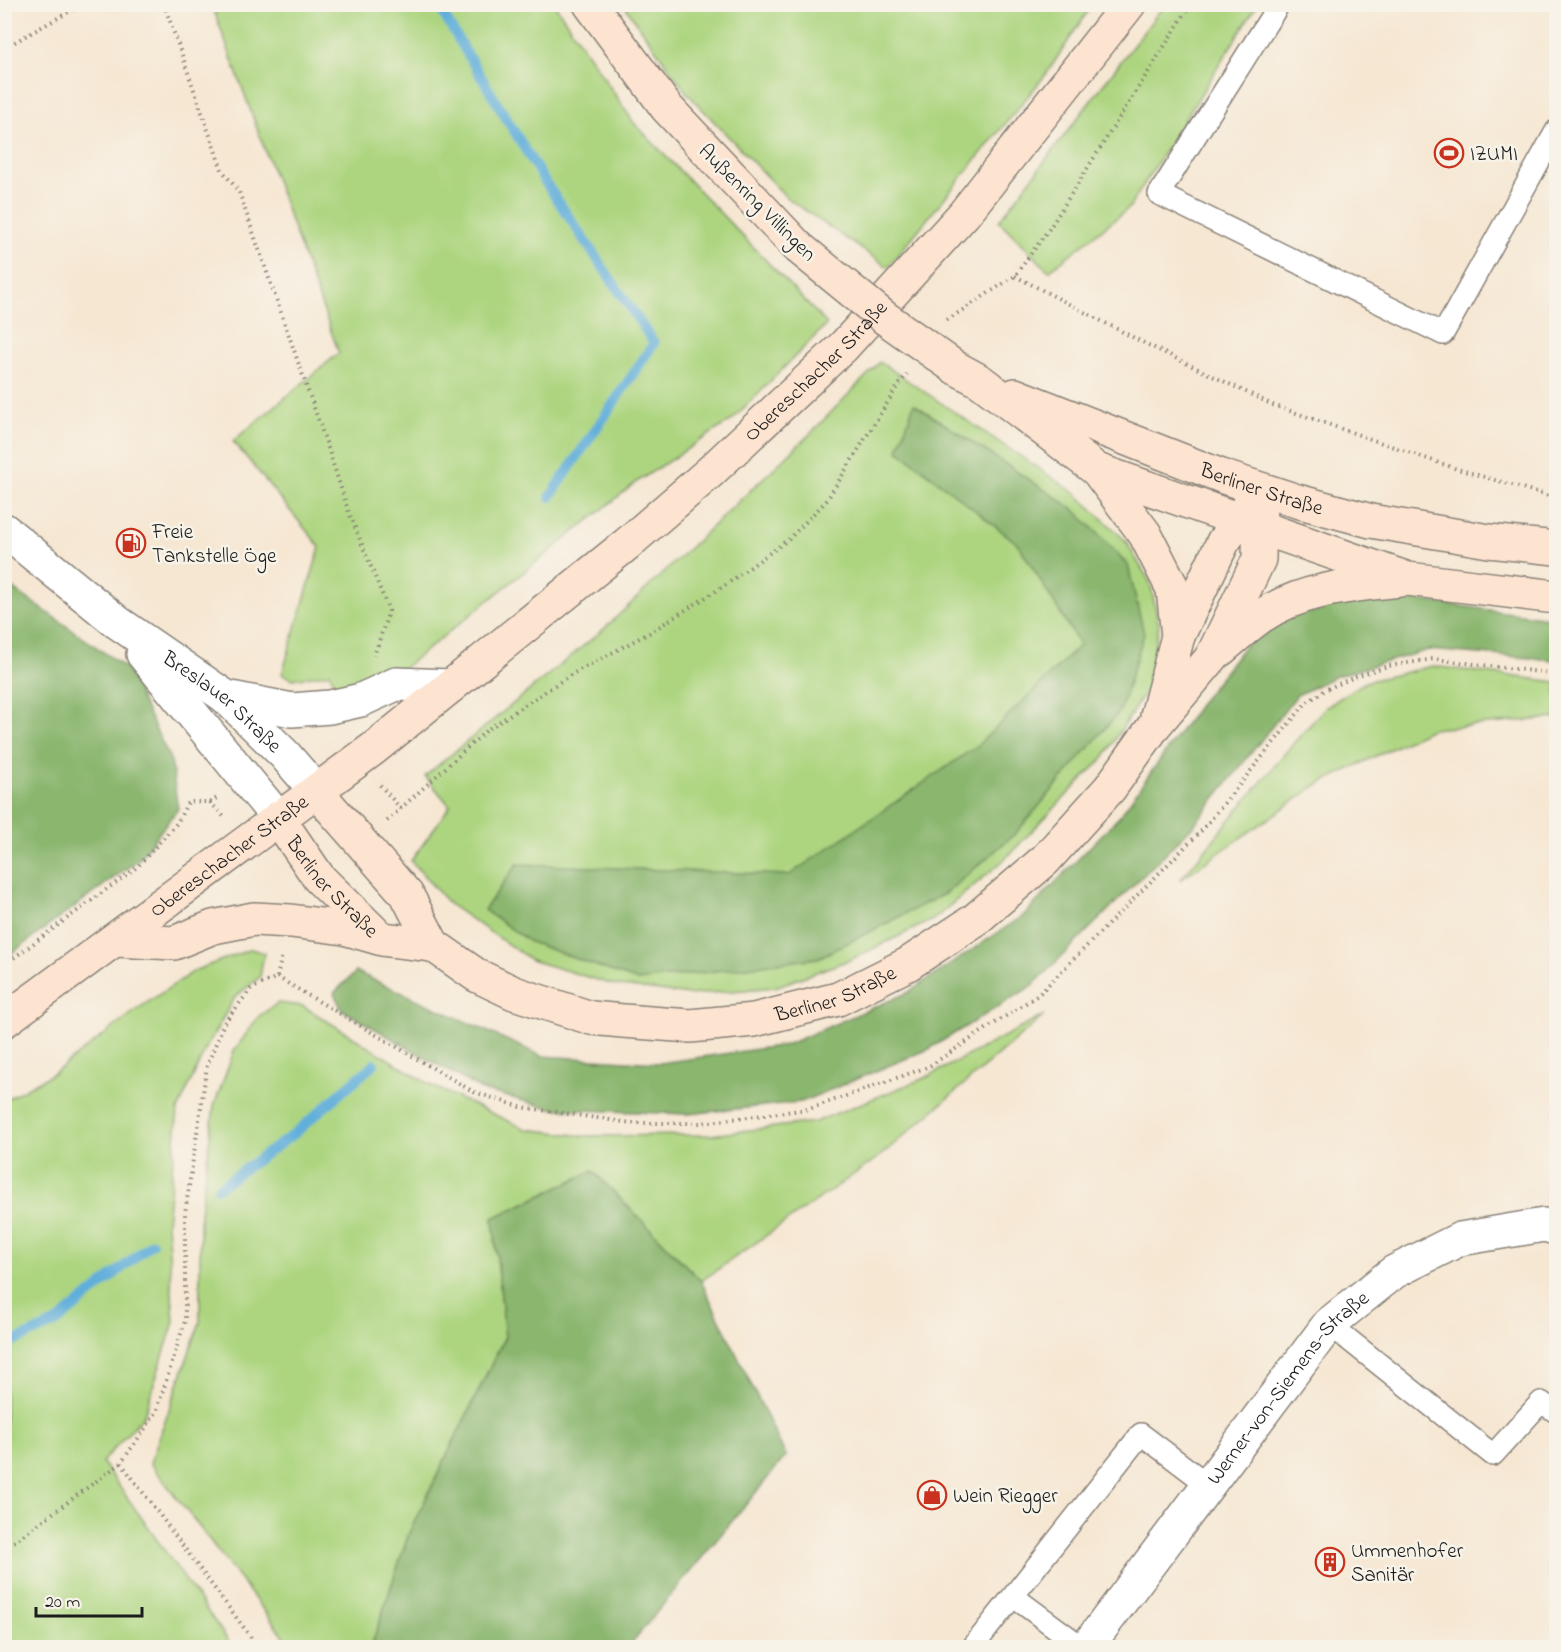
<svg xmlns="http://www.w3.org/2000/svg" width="1561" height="1652" font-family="'Indie Flower',sans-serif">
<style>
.green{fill:#add580;stroke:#64784e;stroke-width:1.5}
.forest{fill:#8ab66e;stroke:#536945;stroke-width:1.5}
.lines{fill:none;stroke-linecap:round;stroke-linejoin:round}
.stream{stroke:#61aeda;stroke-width:10}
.lane-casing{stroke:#898278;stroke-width:24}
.street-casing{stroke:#898278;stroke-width:36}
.secondary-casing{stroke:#898278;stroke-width:36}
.path{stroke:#898278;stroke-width:4;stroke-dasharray:1.5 4.5;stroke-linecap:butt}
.lane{stroke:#fff;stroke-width:21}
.street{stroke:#fff;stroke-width:33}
.secondary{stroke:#fde4d1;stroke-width:33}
.secondary-bridge-casing{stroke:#898278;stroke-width:36;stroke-linecap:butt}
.secondary-bridge{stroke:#fde4d1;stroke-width:33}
.labels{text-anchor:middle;stroke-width:5;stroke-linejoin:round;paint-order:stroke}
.poi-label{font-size:21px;fill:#1c1c1c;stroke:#f7f3e8;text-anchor:start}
.street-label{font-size:21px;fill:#1c1c1c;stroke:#f7f3e8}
</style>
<rect width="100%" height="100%" fill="#f7f3e8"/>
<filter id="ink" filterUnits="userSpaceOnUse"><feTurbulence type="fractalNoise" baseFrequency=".0167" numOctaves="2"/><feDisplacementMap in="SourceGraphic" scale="12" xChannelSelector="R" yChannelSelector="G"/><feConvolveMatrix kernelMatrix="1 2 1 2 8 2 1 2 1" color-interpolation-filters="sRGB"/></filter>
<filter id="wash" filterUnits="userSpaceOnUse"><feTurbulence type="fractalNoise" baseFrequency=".008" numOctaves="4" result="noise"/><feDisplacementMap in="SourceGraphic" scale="24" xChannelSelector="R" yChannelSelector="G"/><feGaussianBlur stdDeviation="1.35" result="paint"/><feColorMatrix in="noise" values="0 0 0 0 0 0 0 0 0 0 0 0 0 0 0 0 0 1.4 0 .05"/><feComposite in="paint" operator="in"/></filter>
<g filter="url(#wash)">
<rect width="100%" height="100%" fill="#f6e7d3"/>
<g class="green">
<polygon points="212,5 555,5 634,123 827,324 732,420 638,481 405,667 338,692 330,673 293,679 282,674 320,547 233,441 339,353"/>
<polygon points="624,5 1092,5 1047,73 888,267 787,198 686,92"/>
<polygon points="1164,5 1257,5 1129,208 1049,271 999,221"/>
<polygon points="880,362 1075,493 1125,540 1150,582 1159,625 1147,689 1104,757 1004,860 934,919 852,959 775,987 689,995 614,985 531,960 449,904 411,861 450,806 425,776 604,629 811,433"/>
<polygon points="1432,666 1556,682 1556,718 1431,729 1317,785 1180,880 1291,746 1326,707 1365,682"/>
<polygon points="251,949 264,953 260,977 235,997 205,1050 178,1110 167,1223 174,1322 144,1415 102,1462 232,1646 229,1648 5,1648 5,1100 54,1073 139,1008 196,970"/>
<polygon points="278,1003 303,1006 432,1086 526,1129 585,1136 711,1135 815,1122 927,1077 1045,1015 879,1157 701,1281 593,1171 493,1218 505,1336 409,1533 371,1647 292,1647 150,1463 200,1322 200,1214 214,1106 234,1051 258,1017"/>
</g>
<g class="forest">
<polygon points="914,404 1074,509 1128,565 1144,634 1120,711 1016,833 946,893 818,958 638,981 530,942 484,910 517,864 789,875 977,746 1080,645 1018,544 898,450"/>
<polygon points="4,582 126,668 171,761 178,809 138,860 5,958"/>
<polygon points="1365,593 1556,619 1556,660 1428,650 1336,676 1297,695 1194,825 1032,986 929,1049 801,1102 688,1114 554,1109 482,1090 342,1010 334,993 356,972 542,1056 660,1063 786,1045 907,993 1023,916 1119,817 1202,701 1247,643 1300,610"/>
<polygon points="593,1171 701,1281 786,1456 628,1647 371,1647 409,1533 505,1337 493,1218"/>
</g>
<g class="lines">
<g class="stream">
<polyline points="437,4 543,179 654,343 550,497"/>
<polyline points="218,1188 294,1134 374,1064"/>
<polyline points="4,1346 57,1322 152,1243"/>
</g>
</g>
</g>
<g filter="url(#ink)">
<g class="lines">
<g class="lane-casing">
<g id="lane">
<polyline points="1279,4 1159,194 1443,334 1556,131"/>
<polyline points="1329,1324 1493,1455 1541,1402 1556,1412"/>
<polyline points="1014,1597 1083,1648"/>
<polyline points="972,1648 1141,1434 1207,1484"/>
</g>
</g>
<g class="street-casing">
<g id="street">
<path id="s1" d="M4 530 117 622 226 697 285 755 316 791"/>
<polyline points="143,654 278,818"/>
<polyline points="226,697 292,710 330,707 361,700 396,684 451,686"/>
<path id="s2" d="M1086 1648 1329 1324 1394 1272 1460 1239 1544 1225 1556 1228"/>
</g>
</g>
<g class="secondary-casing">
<g id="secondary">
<polyline points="590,4 667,108 798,247"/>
<polyline points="956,368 980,381 1097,470 1408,579 1556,597"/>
<path id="s3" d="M1015 395 1224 477 1297 501 1371 521 1489 541 1556 548"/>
<polyline points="1097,470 1145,534 1173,589 1178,636"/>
<path d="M1220 650C1233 639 1246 627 1260 617 1301 589 1352 585 1400 580"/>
<polyline points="1157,716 1178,636 1223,542 1250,504"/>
<polyline points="316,791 407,895 433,945"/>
<path id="s4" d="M278 818 319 878 378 936"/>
<path id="s5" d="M116 940 174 943 213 927 254 919 291 921 344 928 382 939 433 945 476 975 514 993 591 1018 623 1021 690 1026 754 1020 838 999 908 964 975 920 1045 860 1110 788 1154 726 1212 657 1259 559 1260 490"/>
<path id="s6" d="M4 1021 373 749 627 544 710 472 843 347 904 280 964 214 1129 4"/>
</g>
</g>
<g class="path">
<polyline points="164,4 222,170 239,192 328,448 348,510 389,611 374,656"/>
<polyline points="4,48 83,4"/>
<polyline points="1015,276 1142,342 1273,405 1454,468 1556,498"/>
<polyline points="947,320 1015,276 1051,226 1191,4"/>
<polyline points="380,785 401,809"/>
<polyline points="210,802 224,817"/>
<polyline points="387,821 488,729 572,674 649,633 727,584 789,539 827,500 894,392 907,374"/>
<polyline points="4,965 137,867 177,823 188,802 210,802 217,798"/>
<polyline points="277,977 474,1092 521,1107 631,1123 702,1123 809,1109 928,1067 1038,995 1204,828 1306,703 1327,689 1359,675 1388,666 1434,659 1556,674"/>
<polyline points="277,977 282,955"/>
<polyline points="121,1463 259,1648"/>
<polyline points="4,1549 121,1463 156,1413 185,1321 185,1213 207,1066 224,1023 251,989 277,977"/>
</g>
<use href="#lane" class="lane"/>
<use href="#street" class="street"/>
<use href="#secondary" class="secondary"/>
<g class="secondary-bridge-casing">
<polyline id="secondary-bridge" points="798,247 885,318 956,368"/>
</g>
<use href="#secondary-bridge" class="secondary-bridge"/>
</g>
</g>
<defs>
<g id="stadium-ring" transform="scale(1.5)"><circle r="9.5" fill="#f7f3e8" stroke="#c8321e" stroke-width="1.5"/><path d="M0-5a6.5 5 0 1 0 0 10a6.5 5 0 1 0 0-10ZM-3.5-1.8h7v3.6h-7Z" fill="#c8321e"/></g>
<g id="fuel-ring" transform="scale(1.5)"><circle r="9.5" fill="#f7f3e8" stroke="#c8321e" stroke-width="1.5"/><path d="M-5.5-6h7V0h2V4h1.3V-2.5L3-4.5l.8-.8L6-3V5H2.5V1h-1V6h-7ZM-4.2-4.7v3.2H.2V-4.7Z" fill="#c8321e"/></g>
<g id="shop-ring" transform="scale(1.5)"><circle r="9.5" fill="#f7f3e8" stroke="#c8321e" stroke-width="1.5"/><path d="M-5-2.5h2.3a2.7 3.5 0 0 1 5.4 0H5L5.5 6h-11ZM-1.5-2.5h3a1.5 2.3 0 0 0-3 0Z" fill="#c8321e"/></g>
<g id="building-ring" transform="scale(1.5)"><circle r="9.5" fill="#f7f3e8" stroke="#c8321e" stroke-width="1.5"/><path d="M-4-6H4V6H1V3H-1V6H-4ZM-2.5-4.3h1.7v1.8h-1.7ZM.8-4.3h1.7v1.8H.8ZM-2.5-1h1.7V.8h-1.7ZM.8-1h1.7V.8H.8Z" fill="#c8321e"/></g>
</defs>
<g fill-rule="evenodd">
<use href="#stadium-ring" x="1449" y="153"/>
<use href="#fuel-ring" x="131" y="543"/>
<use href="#shop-ring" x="932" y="1495"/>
<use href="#building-ring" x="1330" y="1562"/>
</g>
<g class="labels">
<g class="poi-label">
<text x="1470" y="160">IZUMI</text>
<text x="152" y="538">Freie<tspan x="152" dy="24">Tankstelle Öge</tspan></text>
<text x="953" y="1502">Wein Riegger</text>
<text x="1351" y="1557">Ummenhofer<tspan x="1351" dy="24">Sanitär</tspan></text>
</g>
<g class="street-label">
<text transform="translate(758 202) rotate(45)" y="7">Außenring Villingen</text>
<text dy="7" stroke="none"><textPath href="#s6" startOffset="1041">Obereschacher Straße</textPath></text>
<text dy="7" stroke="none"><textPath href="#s3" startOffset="264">Berliner Straße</textPath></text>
<text dy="7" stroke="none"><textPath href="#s1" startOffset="278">Breslauer Straße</textPath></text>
<text dy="7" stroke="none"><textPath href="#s6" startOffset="279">Obereschacher Straße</textPath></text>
<text dy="7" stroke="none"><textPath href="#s4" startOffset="88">Berliner Straße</textPath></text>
<text dy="7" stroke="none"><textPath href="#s5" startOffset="748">Berliner Straße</textPath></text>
<text dy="7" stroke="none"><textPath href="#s2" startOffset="330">Werner-von-Siemens-Straße</textPath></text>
</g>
</g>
<rect width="1561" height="1652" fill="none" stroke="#f7f3e8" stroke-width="24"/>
<path d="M36 1607v9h106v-9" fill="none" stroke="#1c1c1c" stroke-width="3"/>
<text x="45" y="1607" font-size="18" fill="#1c1c1c" stroke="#f7f3e8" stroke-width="4.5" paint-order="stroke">20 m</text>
</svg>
